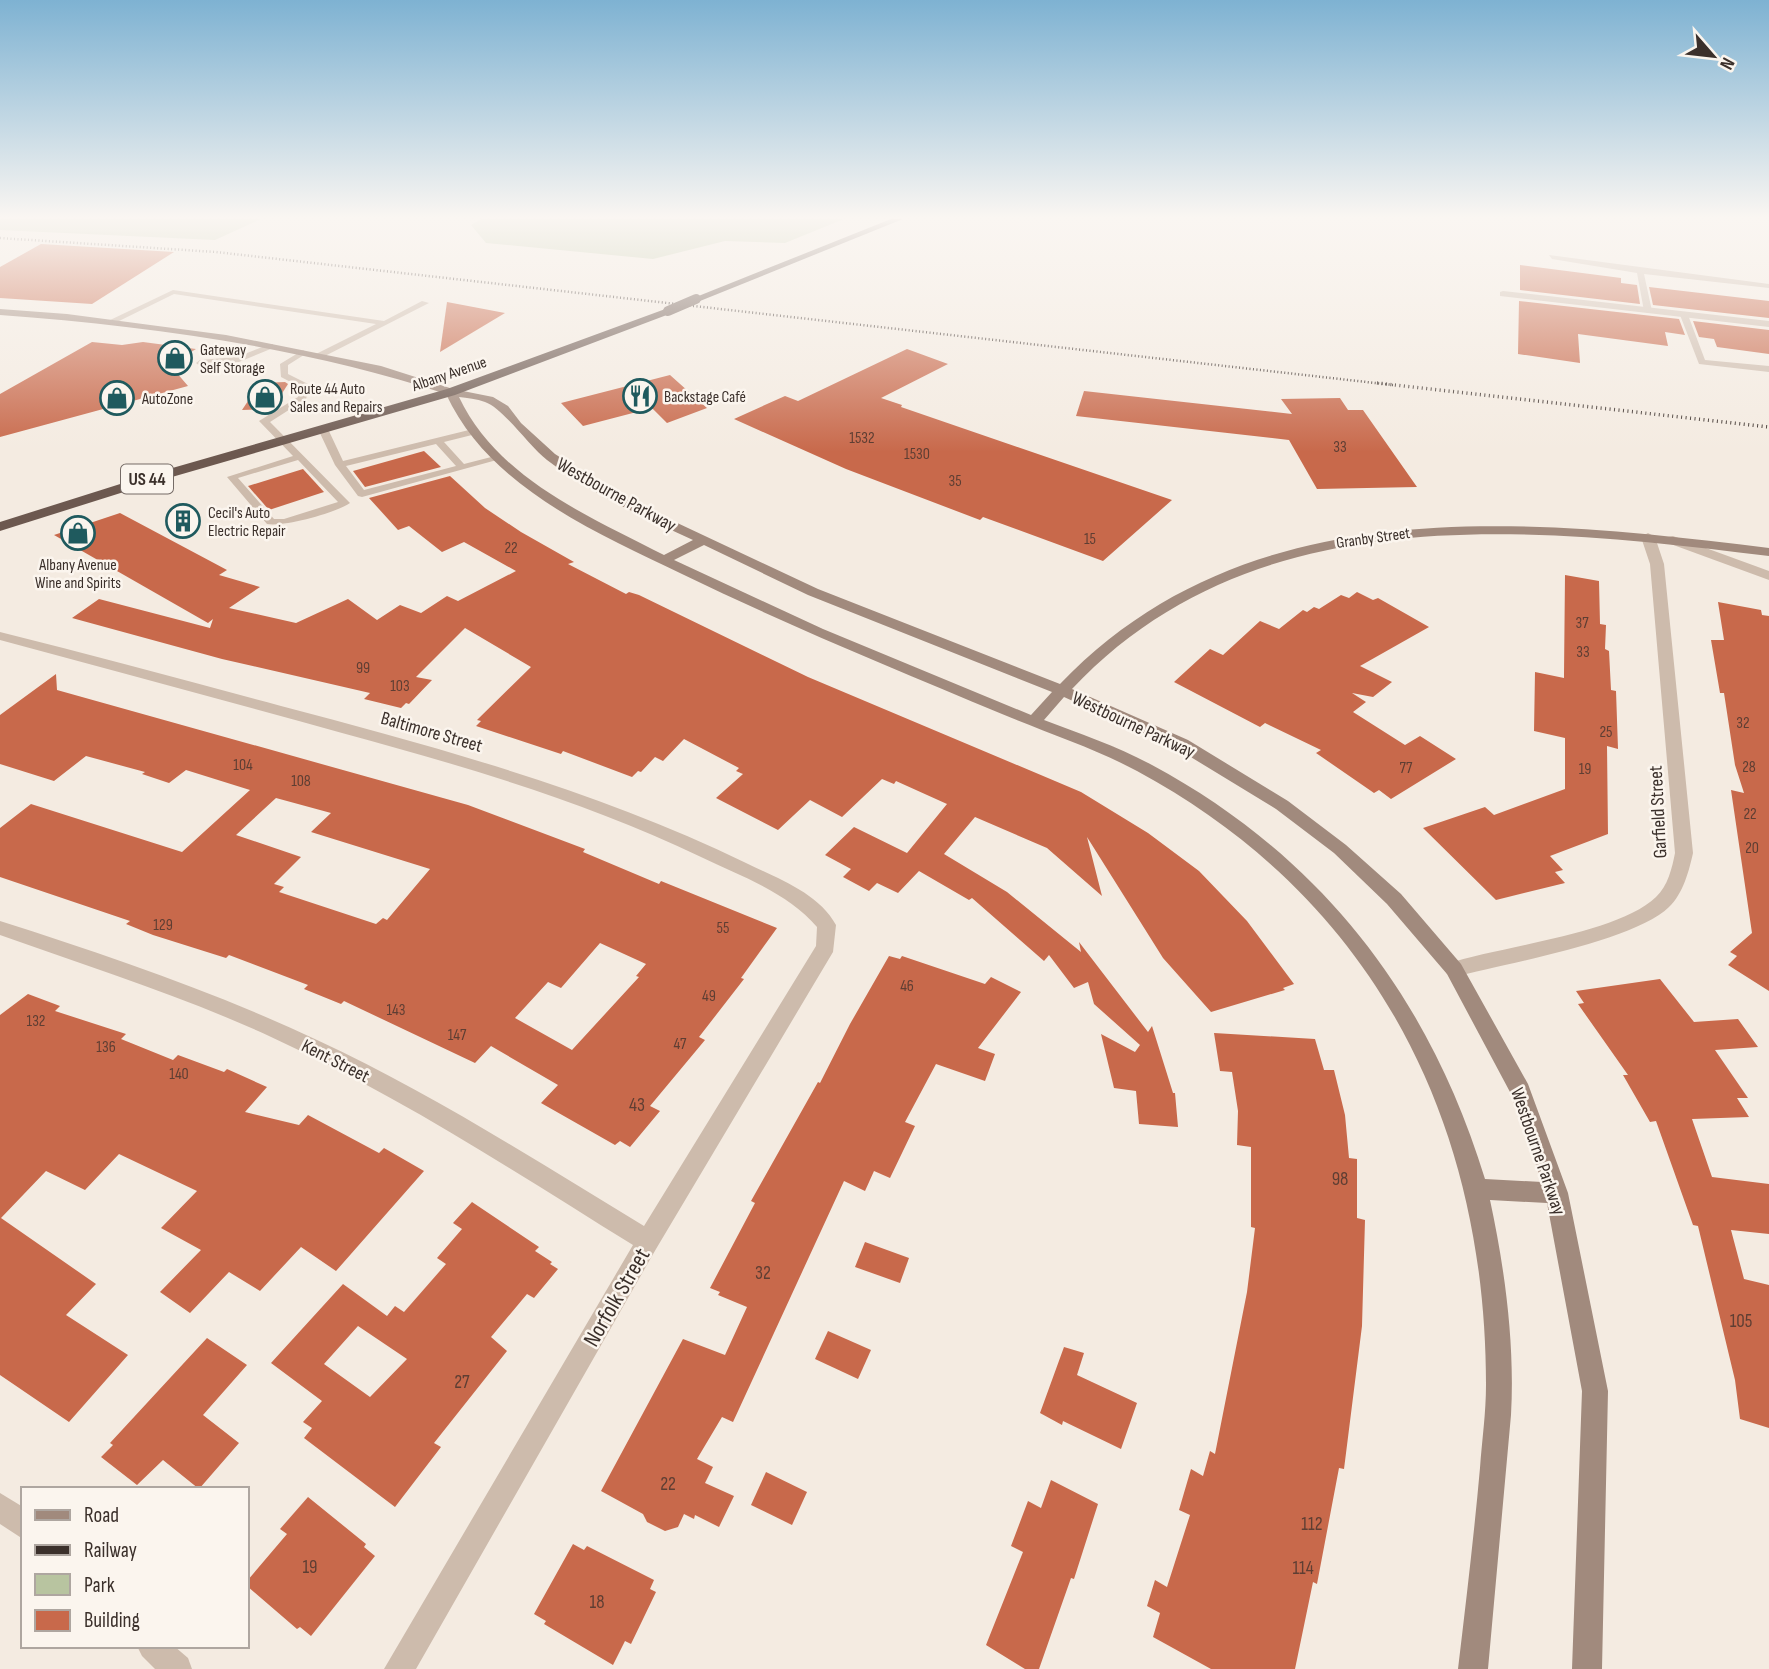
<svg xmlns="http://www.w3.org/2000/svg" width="1769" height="1669" font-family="'Sofia Sans Condensed',sans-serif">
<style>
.green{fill:#b8c4a0}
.building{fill:#c8694b;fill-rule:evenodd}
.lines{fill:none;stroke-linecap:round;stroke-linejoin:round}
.service{fill:#cdbbac;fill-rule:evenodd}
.minor{fill:#cdbbac;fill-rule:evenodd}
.tertiary{fill:#cdbbac;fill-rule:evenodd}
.secondary{fill:#a18a7d;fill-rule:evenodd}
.trunk{fill:#6c584f;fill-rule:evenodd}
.rail-far1{stroke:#3b302b;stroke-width:2.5;stroke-dasharray:1 2.5;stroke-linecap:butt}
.rail{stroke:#3b302b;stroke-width:3.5;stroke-dasharray:1 3.5;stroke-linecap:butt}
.trunk-bridge{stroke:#6c584f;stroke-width:10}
.labels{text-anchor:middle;stroke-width:5;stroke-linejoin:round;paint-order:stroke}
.far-poi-label{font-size:16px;fill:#3b302b;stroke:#fbf5ee;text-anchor:start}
.far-street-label{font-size:16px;fill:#3b302b;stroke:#fbf5ee}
.number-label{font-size:16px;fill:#5e3e33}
.shield{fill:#fbf5ee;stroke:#756b66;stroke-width:2}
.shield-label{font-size:18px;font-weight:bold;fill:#3b302b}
.street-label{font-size:19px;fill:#3b302b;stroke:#fbf5ee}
.near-number-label{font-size:19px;fill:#5e3e33}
.near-street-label{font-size:23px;fill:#3b302b;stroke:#fbf5ee}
</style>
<rect width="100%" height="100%" fill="#f4ebe1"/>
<g class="green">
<polygon points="0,219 261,219 215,240 0,230"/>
<polygon points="481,219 844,219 785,243 725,241 653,259 486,243 471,225"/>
</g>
<g class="building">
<polygon points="41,244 174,252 92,304 0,298 0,267"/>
<polygon points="1520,265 1621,278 1621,283 1637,285 1640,304 1520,290"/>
<polygon points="1649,287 1769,301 1769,318 1653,305"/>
<polygon points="1519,301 1679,319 1685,335 1665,332 1668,346 1578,334 1580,363 1518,354"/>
<polygon points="447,302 505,313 440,352"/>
<polygon points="1693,321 1769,330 1769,354 1717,347 1714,339 1699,337"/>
<polygon points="92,342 122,345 143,342 196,349 170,365 188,386 0,437 0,394"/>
<polygon points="907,349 948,364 881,398 902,405 901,407 1172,500 1103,561 983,517 980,520 846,469 734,419 785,396 798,401"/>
<polygon points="670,375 707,408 667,423 652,408 583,426 561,403"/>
<polygon points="285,382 288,384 272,409 242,410 260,383"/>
<polygon points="1084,391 1292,414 1281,399 1340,398 1348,410 1363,410 1417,487 1317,489 1289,440 1076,416"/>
<polygon points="424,451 441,467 365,487 353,471"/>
<polygon points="303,469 324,492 269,510 248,486"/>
<polygon points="450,476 485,508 521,532 574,562 568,564 626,594 629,592 639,595 808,677 1081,792 1148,833 1199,871 1247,921 1294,984 1283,988 1285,990 1211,1012 1163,958 1087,837 1102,896 1047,848 975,817 944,854 1007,892 1081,952 1079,942 1148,1032 1152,1026 1173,1093 1175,1093 1178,1127 1139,1124 1136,1091 1114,1088 1101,1034 1135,1052 1140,1045 1094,1004 1088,982 1074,988 1049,955 1044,961 972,898 969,900 919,871 898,893 877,883 869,891 843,877 851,869 825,855 854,827 907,853 947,804 896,781 894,784 882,779 842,817 810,800 778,830 716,798 743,774 736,771 739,768 684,739 663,761 655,757 641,772 638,771 632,777 563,751 561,754 476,726 481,721 477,720 531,667 465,628 416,677 432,680 409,704 406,703 401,708 364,699 370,693 222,659 72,618 99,599 210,628 213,619 208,623 54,535 120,513 227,570 219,575 260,587 229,608 296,623 348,599 377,620 400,605 421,613 447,596 458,601 516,571 464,542 442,552 409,526 398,530 369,498"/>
<polygon points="1565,575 1599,581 1600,624 1606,625 1605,649 1609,651 1611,690 1616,691 1618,749 1607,746 1608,834 1550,856 1563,870 1555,872 1565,883 1496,900 1423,828 1485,807 1494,815 1565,789 1565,738 1534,731 1535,672 1564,678 1564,674"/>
<polygon points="1357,592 1373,600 1378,598 1429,627 1360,666 1392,682 1373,697 1352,693 1366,702 1353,712 1405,745 1420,736 1456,759 1391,799 1379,790 1374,793 1316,753 1321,750 1265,723 1260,727 1174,682 1210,649 1223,655 1260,621 1279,629 1303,610 1307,612 1314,607 1319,609 1341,595 1349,598"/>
<polygon points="1718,602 1761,610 1762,615 1769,616 1769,991 1728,965 1737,956 1730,952 1752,933 1731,790 1744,793 1735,765 1724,693 1720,693 1711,640 1724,640"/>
<path d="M56 674 57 690 468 805 585 849 583 852 659 884 661 881 777 928 741 978 744 979 699 1037 705 1040 650 1106 660 1111 630 1147 620 1141 615 1145 541 1103 558 1085 491 1046 475 1063 344 1001 341 1004 304 989 308 985 229 955 226 958 153 935 126 924 130 921 0 877V828L31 804 182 852 250 790 186 770 169 783 142 774 145 772 86 756 54 781 0 764V715ZM276 798 331 813 311 832 430 869 387 920 383 918 376 924 279 892 284 887 274 884 301 857 236 835ZM600 943 646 964 636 976 639 977 572 1050 515 1018 548 982 561 988Z"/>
<polygon points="889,956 900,959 902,956 985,984 991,977 1021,992 978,1048 995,1054 985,1081 936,1064 905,1122 915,1126 890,1178 874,1171 865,1191 844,1181 733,1422 722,1417 697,1459 713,1467 705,1483 734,1496 719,1527 695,1515 694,1519 684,1514 678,1527 665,1531 647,1522 643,1514 601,1491 683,1339 725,1355 747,1307 718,1295 720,1292 710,1288 755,1203 751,1201 818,1082 820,1083 850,1024"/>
<polygon points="1660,979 1694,1022 1738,1019 1758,1047 1715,1050 1748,1098 1737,1098 1749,1117 1692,1119 1712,1177 1769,1184 1769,1234 1731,1230 1744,1279 1769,1285 1769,1428 1740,1419 1735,1380 1698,1226 1693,1225 1656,1121 1650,1122 1623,1075 1628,1075 1578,1004 1584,1003 1576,991"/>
<polygon points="28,994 60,1006 55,1011 126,1034 121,1039 173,1060 178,1055 224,1072 227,1069 267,1087 245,1112 299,1125 308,1115 379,1153 384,1148 424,1171 336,1271 301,1247 260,1291 229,1272 190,1313 160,1292 201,1250 161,1228 197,1191 119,1154 85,1190 46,1171 1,1218 96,1284 66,1315 128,1355 69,1422 0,1375 0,1015"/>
<polygon points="1214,1033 1315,1039 1324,1070 1334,1070 1345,1115 1349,1158 1357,1159 1357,1218 1365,1220 1362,1326 1344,1469 1339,1468 1317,1584 1313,1582 1295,1669 1211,1669 1153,1637 1160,1613 1147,1606 1155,1580 1167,1587 1190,1515 1179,1510 1191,1469 1203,1476 1210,1451 1215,1454 1247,1292 1255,1228 1251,1227 1251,1147 1237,1145 1238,1111 1232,1072 1220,1071"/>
<path d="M472 1202 539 1247 535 1251 552 1262 550 1264 558 1269 534 1298 527 1294 491 1337 507 1351 434 1443 441 1447 395 1507 304 1438 312 1428 303 1422 322 1401 271 1363 343 1284 387 1316 395 1306 404 1312 446 1264 437 1258 462 1229 453 1223ZM358 1326 407 1359 370 1397 324 1364Z"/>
<polygon points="865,1242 909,1258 900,1283 855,1267"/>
<polygon points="828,1331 871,1350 858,1379 815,1359"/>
<polygon points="207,1338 247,1365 203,1415 239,1443 199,1489 163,1460 137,1485 101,1457 113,1445 110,1443"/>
<polygon points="1064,1347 1084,1353 1077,1375 1137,1403 1121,1449 1063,1421 1062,1425 1040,1413"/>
<polygon points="766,1472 807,1492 792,1525 751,1505"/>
<polygon points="1051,1480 1098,1504 1074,1579 1071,1578 1039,1669 1025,1669 986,1645 1023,1552 1011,1546 1028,1501 1041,1508"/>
<polygon points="308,1497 366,1544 364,1547 375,1556 311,1636 300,1627 297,1629 247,1586 247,1581 287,1534 280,1529"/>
<polygon points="573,1544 584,1550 587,1546 654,1580 650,1589 656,1592 631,1644 625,1641 613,1665 544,1624 546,1621 534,1614"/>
</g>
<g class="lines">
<g class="service">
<polygon points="1549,255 1769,284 1769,288 1644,274 1652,311 1648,313 1644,311 1637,273 1552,259"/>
<polygon points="173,290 384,321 422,301 429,303 319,359 315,356 316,354 376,324 174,294 113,324 106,322"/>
<polygon points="1684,313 1688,315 1705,360 1769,366 1769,372 1699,364 1680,315"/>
<polygon points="270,344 273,344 273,348 239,362 200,366 196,363 200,360 237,357"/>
<path d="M303 350 307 353 288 365V374L310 385 306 399 270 422 350 503C335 513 285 527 267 524L227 477 293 456 259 421 298 397 302 388 281 377 280 364ZM298 460 338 502 284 519H274L238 478Z"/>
<path d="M323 426 328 429 343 461 473 429 476 430V434L444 442 464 464 499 455 504 458 362 497 358 496 335 465 318 429ZM436 444 456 466 364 490 346 466Z"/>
</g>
<g class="minor">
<polygon points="1503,291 1769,321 1769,327 1500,296 1500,292"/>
<path d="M1648 533 1655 537 1664 564 1693 853C1689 871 1683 894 1669 907 1635 941 1504 964 1454 977L1447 974 1444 969 1447 964C1500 946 1618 934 1656 897 1668 886 1672 868 1675 853L1650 564 1641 537Z"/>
<path d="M0 632C94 655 187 681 281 706 440 748 598 791 746 863 777 878 819 893 836 925L833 952 656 1249 416 1669H384L633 1245C514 1171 396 1094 269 1036 182 996 90 967 0 935V921C107 955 215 992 317 1040 431 1093 537 1161 644 1226L816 946 817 927C788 893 741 876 701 857 586 802 464 766 342 733 228 701 114 671 0 640Z"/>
<polygon points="0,1493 23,1507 23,1539 0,1524"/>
<polygon points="137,1646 174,1646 188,1658 192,1669 155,1669 142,1656"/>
</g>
<polygon class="tertiary" points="1673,536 1769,571 1769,580 1668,543 1668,537"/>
<path class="secondary" d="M0 309 67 314 226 335 381 366 453 389 493 397 508 406 521 423 555 454 622 497 818 589 1060 684C1247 488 1525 518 1769 548V556C1530 527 1254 495 1072 689L1188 740 1288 801 1346 845 1401 894 1461 964 1528 1084 1568 1193 1608 1391 1602 1669H1572L1582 1391 1547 1203 1490 1200C1505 1270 1515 1344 1511 1415L1488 1669H1458C1466 1602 1474 1535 1480 1468 1482 1440 1486 1413 1486 1385 1486 1121 1374 899 1137 771 1094 748 1047 733 1002 714 894 669 787 625 682 574 595 532 489 487 446 394 303 347 150 326 0 315ZM459 397C467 398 477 399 485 402 503 408 529 446 547 460 592 494 643 517 693 540L664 555C588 516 497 478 459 397ZM704 545 808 595 1052 692 1031 715 823 629 674 560ZM1064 697 1176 748 1276 809 1334 853 1387 904 1447 974 1510 1092 1542 1182 1485 1179C1429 996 1321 856 1152 765 1117 746 1080 734 1044 720Z"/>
<g class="trunk">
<polygon points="891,219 903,219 700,301 691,299"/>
<polygon points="668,308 672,309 672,313 455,395 165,479 0,531 0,522 155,473 447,389"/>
</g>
<polyline class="rail-far1" points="0,238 216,252 1393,385"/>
<polyline class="rail" points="1377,383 1769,427"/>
<polyline class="trunk-bridge" points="668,311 696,299"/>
</g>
<linearGradient id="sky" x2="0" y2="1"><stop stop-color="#7eb2d2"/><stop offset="0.48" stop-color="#faf6f2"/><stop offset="1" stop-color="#faf6f2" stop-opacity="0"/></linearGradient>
<rect width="1769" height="452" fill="url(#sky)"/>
<defs>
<g id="shop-ring" transform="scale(1.75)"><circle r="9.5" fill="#fbf5ee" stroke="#1f5a5e" stroke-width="1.5"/><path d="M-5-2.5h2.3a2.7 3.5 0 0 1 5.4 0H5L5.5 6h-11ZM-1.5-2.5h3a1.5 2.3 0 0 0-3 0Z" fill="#1f5a5e"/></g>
<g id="restaurant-ring" transform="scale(1.75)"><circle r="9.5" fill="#fbf5ee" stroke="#1f5a5e" stroke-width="1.5"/><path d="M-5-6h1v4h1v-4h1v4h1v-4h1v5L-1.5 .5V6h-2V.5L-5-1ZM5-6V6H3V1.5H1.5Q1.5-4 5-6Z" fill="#1f5a5e"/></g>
<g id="building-ring" transform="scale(1.75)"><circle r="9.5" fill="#fbf5ee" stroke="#1f5a5e" stroke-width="1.5"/><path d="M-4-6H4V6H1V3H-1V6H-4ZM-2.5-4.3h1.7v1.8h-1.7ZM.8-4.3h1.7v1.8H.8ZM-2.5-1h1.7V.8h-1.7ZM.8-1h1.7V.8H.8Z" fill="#1f5a5e"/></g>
</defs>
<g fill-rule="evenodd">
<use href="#shop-ring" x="175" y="358"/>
<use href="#restaurant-ring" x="640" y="396"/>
<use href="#shop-ring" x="265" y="397"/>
<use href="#shop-ring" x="117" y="398"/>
<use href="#building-ring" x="183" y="521"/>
<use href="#shop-ring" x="78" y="533"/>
</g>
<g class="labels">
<g class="far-poi-label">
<text x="200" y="355">Gateway<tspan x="200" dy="18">Self Storage</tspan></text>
<text x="290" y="394">Route 44 Auto<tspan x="290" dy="18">Sales and Repairs</tspan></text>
<text x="664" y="402">Backstage Café</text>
<text x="142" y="404">AutoZone</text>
<text x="208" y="518">Cecil's Auto<tspan x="208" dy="18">Electric Repair</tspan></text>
<text x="78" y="570" text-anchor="middle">Albany Avenue<tspan x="78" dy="18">Wine and Spirits</tspan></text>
</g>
<g class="far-street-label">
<text transform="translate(449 373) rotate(-19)" y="6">Albany Avenue</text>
<text transform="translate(1373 537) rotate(-8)" y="6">Granby Street</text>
</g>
<g class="number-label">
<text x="862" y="443">1532</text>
<text x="1340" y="452">33</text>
<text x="917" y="459">1530</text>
<text x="955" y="486">35</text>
<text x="1090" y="544">15</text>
<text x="511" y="553">22</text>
<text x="1582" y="628">37</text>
<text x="1583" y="657">33</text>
<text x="363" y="673">99</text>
<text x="400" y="691">103</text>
<text x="1743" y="728">32</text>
<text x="1606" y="737">25</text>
<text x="243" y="770">104</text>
<text x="1749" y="772">28</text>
<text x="1406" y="773">77</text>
<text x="1585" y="774">19</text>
<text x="301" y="786">108</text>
<text x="1750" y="819">22</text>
<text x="1752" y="853">20</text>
<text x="163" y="930">129</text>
<text x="723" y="933">55</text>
<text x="907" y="991">46</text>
<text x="709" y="1001">49</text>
<text x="396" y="1015">143</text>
<text x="36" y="1026">132</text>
<text x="457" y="1040">147</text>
<text x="680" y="1049">47</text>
<text x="106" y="1052">136</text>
<text x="179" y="1079">140</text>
</g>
<rect class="shield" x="121" y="464.5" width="52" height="29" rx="5"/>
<g class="shield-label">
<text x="147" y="485">US 44</text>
</g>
<g class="street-label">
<text transform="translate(617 494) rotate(29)" y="7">Westbourne Parkway</text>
<text transform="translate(1134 724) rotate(25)" y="7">Westbourne Parkway</text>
<text transform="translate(432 731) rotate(16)" y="7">Baltimore Street</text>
<text transform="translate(1657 812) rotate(-93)" y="7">Garfield Street</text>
<text transform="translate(336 1060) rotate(27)" y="7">Kent Street</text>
<text transform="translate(1539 1151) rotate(71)" y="7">Westbourne Parkway</text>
</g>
<g class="near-number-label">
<text x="637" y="1111">43</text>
<text x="1340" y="1185">98</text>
<text x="763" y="1279">32</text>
<text x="1741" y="1327">105</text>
<text x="462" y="1388">27</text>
<text x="668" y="1490">22</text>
<text x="1312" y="1530">112</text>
<text x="310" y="1573">19</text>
<text x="1303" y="1574">114</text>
<text x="597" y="1608">18</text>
</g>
<g class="near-street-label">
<text transform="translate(616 1297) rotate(-60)" y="8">Norfolk Street</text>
</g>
</g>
<rect x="21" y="1487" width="228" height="161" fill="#fbf5ee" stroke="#aea6a0" stroke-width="2"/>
<rect x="35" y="1510" width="35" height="10" fill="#a18a7d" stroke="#aea6a0" stroke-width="2"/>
<text x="84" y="1522" font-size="21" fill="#3b302b">Road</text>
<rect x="35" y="1545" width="35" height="10" fill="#3b302b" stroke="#aea6a0" stroke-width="2"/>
<text x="84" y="1557" font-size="21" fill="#3b302b">Railway</text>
<rect x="35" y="1574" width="35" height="21" fill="#b8c4a0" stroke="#aea6a0" stroke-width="2"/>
<text x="84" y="1592" font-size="21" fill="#3b302b">Park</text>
<rect x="35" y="1610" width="35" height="21" fill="#c8694b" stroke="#aea6a0" stroke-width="2"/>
<text x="84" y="1627" font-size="21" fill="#3b302b">Building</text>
<g transform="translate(1713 56) rotate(118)" stroke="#fbf5ee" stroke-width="5" paint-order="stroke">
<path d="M0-5L12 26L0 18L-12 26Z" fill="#3b302b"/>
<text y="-10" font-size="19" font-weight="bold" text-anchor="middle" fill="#3b302b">N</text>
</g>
</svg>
